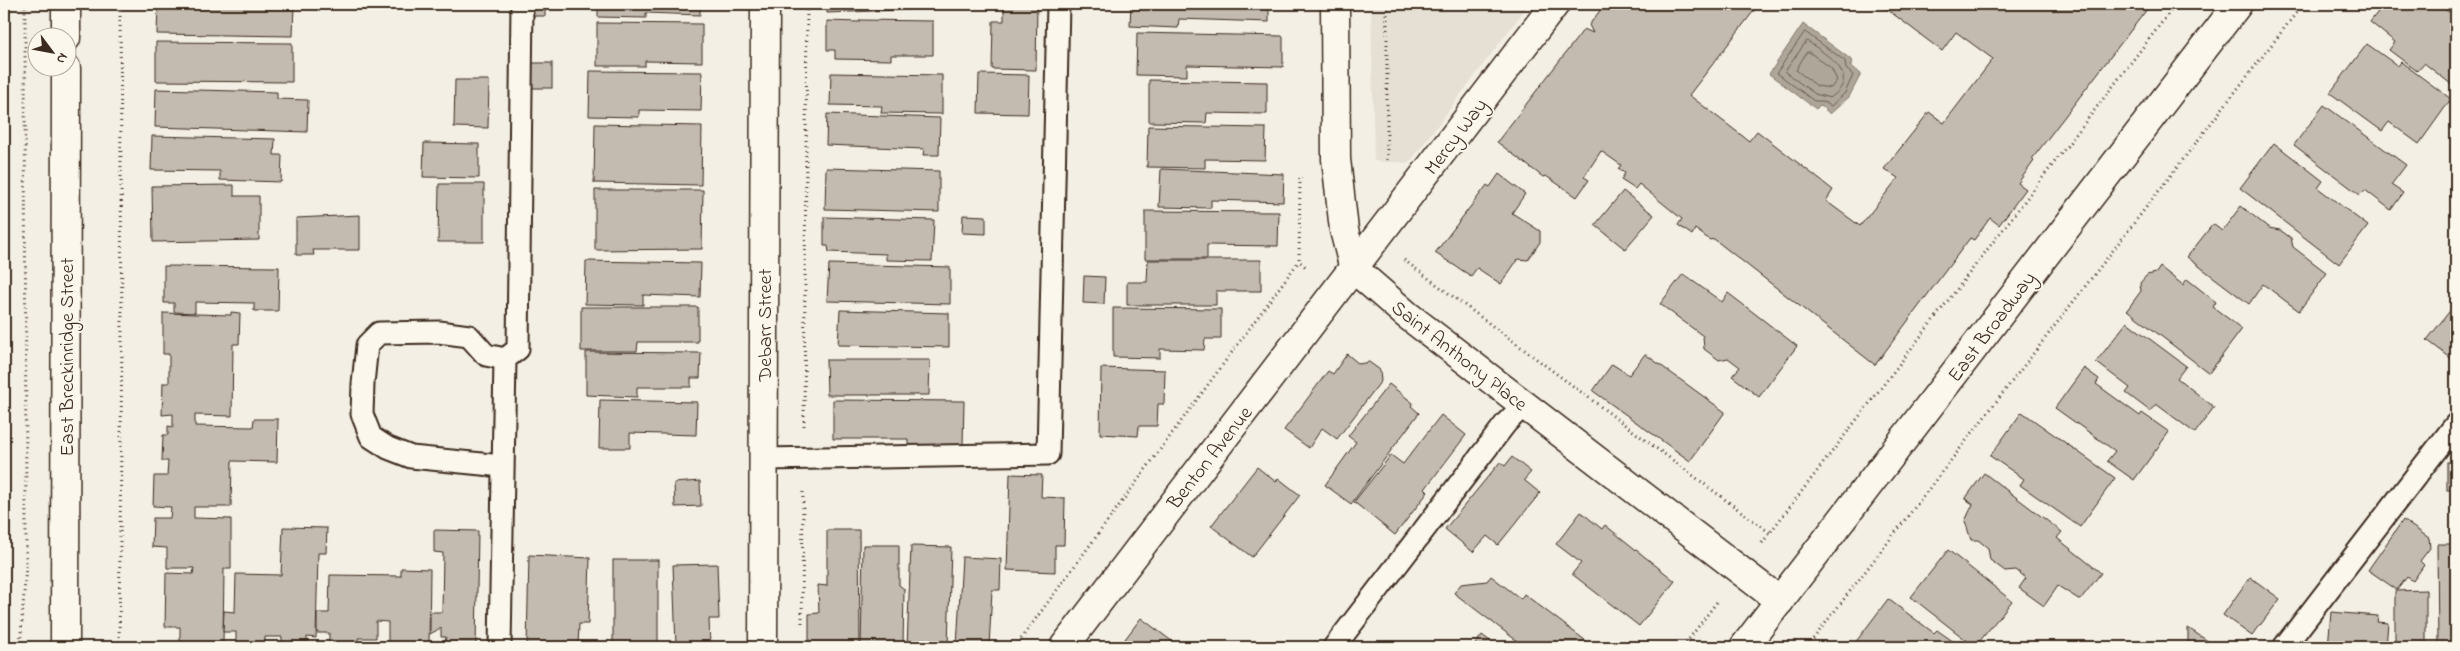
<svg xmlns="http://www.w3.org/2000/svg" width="2460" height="651" font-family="'Indie Flower',sans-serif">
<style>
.built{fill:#e5dfd4}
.water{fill:#afa69a;stroke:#817468}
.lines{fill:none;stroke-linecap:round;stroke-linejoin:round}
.shore{stroke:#695c50;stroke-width:1}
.building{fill:#c3bbb0;stroke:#3b2a1e}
.service-casing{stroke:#3b2a1e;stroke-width:25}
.minor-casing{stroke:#3b2a1e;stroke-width:31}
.primary-casing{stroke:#3b2a1e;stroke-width:31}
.path{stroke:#3b2a1e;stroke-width:3;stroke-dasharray:1 4;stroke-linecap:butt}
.service{stroke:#fbf7ec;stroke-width:21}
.minor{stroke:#fbf7ec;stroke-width:28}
.primary{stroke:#fbf7ec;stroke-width:28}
.labels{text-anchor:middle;stroke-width:4;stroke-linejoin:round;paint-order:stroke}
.street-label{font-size:20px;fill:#3b2a1e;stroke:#fbf7ec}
</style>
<rect width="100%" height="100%" fill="#f3efe4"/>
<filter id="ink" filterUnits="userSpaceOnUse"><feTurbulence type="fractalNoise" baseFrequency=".02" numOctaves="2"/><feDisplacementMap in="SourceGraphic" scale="10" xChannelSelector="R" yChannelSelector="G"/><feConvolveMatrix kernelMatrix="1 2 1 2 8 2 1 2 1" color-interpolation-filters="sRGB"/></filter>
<g filter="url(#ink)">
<polygon class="built" points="1371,4 1529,4 1409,163 1374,161"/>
<polygon class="water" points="1803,24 1853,61 1850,66 1861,74 1849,97 1830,114 1820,105 1816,109 1769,74"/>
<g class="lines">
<g class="shore">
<polygon points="1805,32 1845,61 1846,69 1853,75 1845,93 1831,106 1822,101 1814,101 1777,73"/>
<path d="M1807 41C1827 55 1863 76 1830 98L1815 94 1785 72Z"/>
<polygon points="1809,52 1831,68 1837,80 1831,88 1817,86 1796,70 1806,53"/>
</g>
</g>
<g class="building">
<polygon points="158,4 294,4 293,36 157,34"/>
<rect x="528" y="4" width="17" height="12"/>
<polygon points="598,4 700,4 700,15 646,13 646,18 598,17"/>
<polygon points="827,4 935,4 935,6 921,5 921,9 827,13"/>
<polygon points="1004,4 1037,4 1036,70 992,69 993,21 1004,21"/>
<polygon points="1131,4 1269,4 1269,22 1179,19 1178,28 1130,26"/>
<polygon points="1605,4 1759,4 1689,95 1749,141 1757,131 1833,190 1826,201 1860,226 1898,178 1884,169 1929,112 1944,123 1993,59 1956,32 1942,51 1880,4 2151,4 2032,159 2034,161 2018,183 2026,189 1999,225 1990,218 1974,240 1970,238 1875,365 1714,239 1710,240 1695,229 1692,235 1678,225 1682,219 1639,184 1635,189 1621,180 1625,173 1618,169 1621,165 1601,151 1584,177 1589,180 1577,197 1546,176 1543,177 1497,142 1584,29 1593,33 1589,25"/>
<polygon points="2384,4 2437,4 2456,17 2456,88 2424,63 2417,71 2389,50 2395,42 2370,22"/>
<polygon points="860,20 933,21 933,55 891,55 891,60 835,59 835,50 827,50 827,21 859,22"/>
<polygon points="597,23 702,24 702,62 645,61 645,66 597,66"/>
<polygon points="1137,33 1283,36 1283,67 1187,65 1187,76 1136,75"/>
<polygon points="156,42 292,43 292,82 156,81"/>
<polygon points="2367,44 2398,66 2401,62 2451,99 2419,144 2389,122 2382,131 2330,93"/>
<rect x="528" y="63" width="24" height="25"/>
<polygon points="590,71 702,72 701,111 639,110 639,117 589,116"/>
<polygon points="831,73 942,75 942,114 881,113 882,106 830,105"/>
<polygon points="979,74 1029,75 1028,114 978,113"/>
<polygon points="455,80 489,80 488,128 454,127"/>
<polygon points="1149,80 1267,82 1267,114 1207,113 1206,123 1149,122"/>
<polygon points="156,89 277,92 277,99 308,100 307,132 155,127"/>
<polygon points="2324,105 2406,165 2391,185 2403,193 2391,210 2365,190 2360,195 2294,145"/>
<polygon points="827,114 940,118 939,155 923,155 924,149 826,145"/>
<polygon points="595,124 702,126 701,185 594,183"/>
<polygon points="1148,126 1266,128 1265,160 1205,159 1205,168 1147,167"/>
<polygon points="152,136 275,139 274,155 282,155 281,182 220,180 220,171 151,170"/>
<polygon points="424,143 479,144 479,178 423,177"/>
<polygon points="2274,143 2323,181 2318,188 2368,226 2339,264 2240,188"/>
<polygon points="826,168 939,171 939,212 825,209"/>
<polygon points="1161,169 1284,174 1283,202 1211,200 1211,208 1159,207"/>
<polygon points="1499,174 1525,194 1512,213 1540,231 1540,242 1528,260 1518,259 1501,284 1477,268 1471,276 1435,253 1487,185 1490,187"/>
<polygon points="439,184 484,184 484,242 438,242"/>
<polygon points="234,185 234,196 259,196 259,240 153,242 152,186"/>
<polygon points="595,190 703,190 702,249 595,250"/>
<polygon points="1623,191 1654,215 1625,249 1595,225"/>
<polygon points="2241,206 2269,228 2280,230 2291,238 2293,247 2327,273 2299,311 2263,284 2249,304 2187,257 2213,224 2222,231"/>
<polygon points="1145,211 1279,212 1278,246 1207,245 1207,259 1145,259"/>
<polygon points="360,215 360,250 313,250 314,255 296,255 296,218"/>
<polygon points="963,215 986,216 986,234 962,233"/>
<polygon points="824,217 934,220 932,261 886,260 886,254 829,252 828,246 824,246"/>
<polygon points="1148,260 1261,260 1261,291 1216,291 1216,305 1127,305 1127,282 1147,282"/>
<polygon points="586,261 701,263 700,297 643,295 643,305 585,304"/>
<polygon points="829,264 950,267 950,304 827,301"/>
<polygon points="164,266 279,267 278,311 254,311 254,303 195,302 195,313 174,312 174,303 164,303"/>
<polygon points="2160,267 2183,285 2187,279 2216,302 2213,307 2242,329 2209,373 2127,310 2141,291 2140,283 2147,275 2156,273"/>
<polygon points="1683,274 1722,302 1728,293 1797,346 1759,397 1732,376 1740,367 1728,358 1719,360 1704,349 1703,336 1660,304"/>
<polygon points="1084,276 1105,277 1104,304 1083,303"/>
<polygon points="2456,303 2456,362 2427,340"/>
<polygon points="581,307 698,307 698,342 638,342 637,351 581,351"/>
<polygon points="1113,308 1221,309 1221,339 1205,339 1204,350 1160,349 1160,358 1113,357"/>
<polygon points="840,310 949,313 949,347 838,345"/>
<polygon points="231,312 240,313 239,344 233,344 232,416 195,415 195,426 253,427 254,419 278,419 277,462 232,461 231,507 194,507 194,518 231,519 231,569 224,569 223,643 180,642 180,627 165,627 166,573 193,574 194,568 167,568 167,548 152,547 153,518 170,518 171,507 153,506 154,476 167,476 168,461 162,461 163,435 168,435 168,426 173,427 173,414 162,415 163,383 169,383 169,354 163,354 163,313 231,315"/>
<polygon points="2127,322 2186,366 2177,378 2214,407 2195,433 2156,404 2150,411 2126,393 2130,388 2096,362"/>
<polygon points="586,352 701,353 700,378 691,378 691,387 637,387 637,397 586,395"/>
<polygon points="1347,354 1359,364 1369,362 1380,370 1381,381 1337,439 1322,428 1309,448 1284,430 1328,371 1333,374"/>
<polygon points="1645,354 1725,412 1690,461 1593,391 1612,364 1629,375"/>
<polygon points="826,360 930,360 929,395 827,395"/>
<polygon points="1101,368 1165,370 1164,404 1158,404 1157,426 1139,426 1138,436 1100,434"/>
<polygon points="2084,368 2099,379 2096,384 2140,416 2142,413 2169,432 2134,480 2107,461 2115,451 2055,408"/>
<polygon points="1389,384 1413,403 1411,406 1419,413 1351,504 1325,485 1356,442 1348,436"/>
<polygon points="600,400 697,402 696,435 630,433 630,448 599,448"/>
<polygon points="833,400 964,401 963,446 908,446 908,439 833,439"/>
<polygon points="2022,412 2115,478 2080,527 2020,485 2024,479 1990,456"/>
<polygon points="1441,415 1466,435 1425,489 1428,492 1395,535 1354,502 1391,455 1403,464"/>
<polygon points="1512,457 1531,472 1524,480 1540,493 1498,545 1487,536 1473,552 1445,529 1500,462 1505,466"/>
<rect x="2447" y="462" width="9" height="28"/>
<polygon points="1257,467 1276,482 1278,478 1300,495 1252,557 1211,526"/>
<polygon points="1984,473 2062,532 2057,538 2101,573 2080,600 2058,586 2044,606 2019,588 2026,578 2016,570 2005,571 1990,560 1988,548 1978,540 1971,540 1965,521 1973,504 1965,499"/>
<polygon points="1010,474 1042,475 1041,497 1065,498 1064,545 1055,545 1055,572 1007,570"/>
<polygon points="700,481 701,506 675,507 674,483"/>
<polygon points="1581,512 1602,529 1605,525 1675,581 1639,626 1572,574 1581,563 1556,544"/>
<polygon points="2403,520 2429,538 2430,548 2420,561 2424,565 2413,581 2407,577 2397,590 2368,570"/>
<polygon points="283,527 327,528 326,553 318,553 316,638 307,637 307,643 282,642 282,637 265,637 265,647 236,647 236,632 223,632 224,611 235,612 236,574 281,575"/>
<polygon points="434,530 478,531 476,647 440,647 440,643 445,643 446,637 441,637 441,628 430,634 430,612 442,612 443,553 434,552"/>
<polygon points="827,530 859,530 860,647 809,647 809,614 819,613 818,585 827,586"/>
<polygon points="2437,544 2456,544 2456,647 2438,647"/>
<polygon points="863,545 899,545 899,585 904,589 903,647 861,647"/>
<polygon points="911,546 951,547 948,647 907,647"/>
<polygon points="1948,550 2012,601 1975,647 1911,597"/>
<polygon points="529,555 590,558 588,624 579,624 578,647 527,647"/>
<polygon points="962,557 1001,559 1000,590 992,590 989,647 957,647"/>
<rect x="613" y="560" width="45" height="87"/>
<polygon points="717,564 719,619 709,619 710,646 676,647 673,565"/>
<polygon points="401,568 430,569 429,644 388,643 388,622 376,621 376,638 358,638 358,647 329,647 329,633 317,633 317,613 329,613 330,575 401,576"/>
<polygon points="1491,576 1521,599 1524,594 1594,647 1532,647 1528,644 1525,647 1454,593 1461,584 1487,581"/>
<polygon points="2250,577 2280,599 2252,636 2223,615"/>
<polygon points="2426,590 2426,647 2395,647 2395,591"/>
<polygon points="1888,599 1934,633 1937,630 1961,647 1852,647"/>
<polygon points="2331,612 2378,616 2377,622 2388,623 2386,647 2328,647"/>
<polygon points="1141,618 1177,645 1176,647 1119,647"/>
<polygon points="2188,628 2217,647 2142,647 2188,643"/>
<polygon points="1482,635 1498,647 1473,647"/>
</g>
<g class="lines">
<g class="service-casing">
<g id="service">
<polyline points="764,459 1048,454 1058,4"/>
<polyline points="502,466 411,457 388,448 371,437 362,414 363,384 367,345 379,333 439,332 469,336 486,355 505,359"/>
<polyline points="500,647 505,359 518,349 522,4"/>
<polyline points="1334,647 1506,423 1524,405"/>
<polyline points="2284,647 2456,424"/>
</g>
</g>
<g class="minor-casing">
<g id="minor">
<polyline points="1335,4 1336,159 1344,230 1354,269 1407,315 1780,601"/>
<polyline points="66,38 66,4"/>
<polyline points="65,647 66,68"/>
<polyline points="763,647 765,4"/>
<polyline points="1064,647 1555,4"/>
</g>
</g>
<g class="primary-casing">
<polyline id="primary" points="1744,647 2238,4"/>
</g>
<g class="path">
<polyline points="1387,4 1387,162"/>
<polyline points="1300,178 1299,261 1307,268"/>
<polyline points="1404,260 1770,533"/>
<polyline points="804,426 807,4"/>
<polyline points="1762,543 2176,4"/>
<polyline points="802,623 803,492"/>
<polyline points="20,647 26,567 25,4"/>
<polyline points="119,647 122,335 120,4"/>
<polyline points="1015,647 1299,261"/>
<polyline points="1683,647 1719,599"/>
<polyline points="1807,647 2303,4"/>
</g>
<use href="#service" class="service"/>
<use href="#minor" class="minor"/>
<use href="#primary" class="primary"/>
</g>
</g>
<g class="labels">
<g class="street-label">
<text transform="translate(1455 136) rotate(-53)" y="7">Mercy Way</text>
<text transform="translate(764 325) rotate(-90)" y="7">Debarr Street</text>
<text transform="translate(1991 326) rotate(-53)" y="7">East Broadway</text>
<text transform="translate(1460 355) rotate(38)" y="7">Saint Anthony Place</text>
<text transform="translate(66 357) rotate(-90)" y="7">East Breckinridge Street</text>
<text transform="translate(1209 457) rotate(-52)" y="7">Benton Avenue</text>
</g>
</g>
<rect width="2460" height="651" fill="none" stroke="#fbf7ec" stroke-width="20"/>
<rect x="10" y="10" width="2440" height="631" fill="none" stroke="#3b2a1e" stroke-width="2" filter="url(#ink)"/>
<g transform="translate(52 52) rotate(122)"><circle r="24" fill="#fbf7ec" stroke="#aea59a"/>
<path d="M0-4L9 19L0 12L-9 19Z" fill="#3b2a1e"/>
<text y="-8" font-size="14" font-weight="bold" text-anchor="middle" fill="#3b2a1e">N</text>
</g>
</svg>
